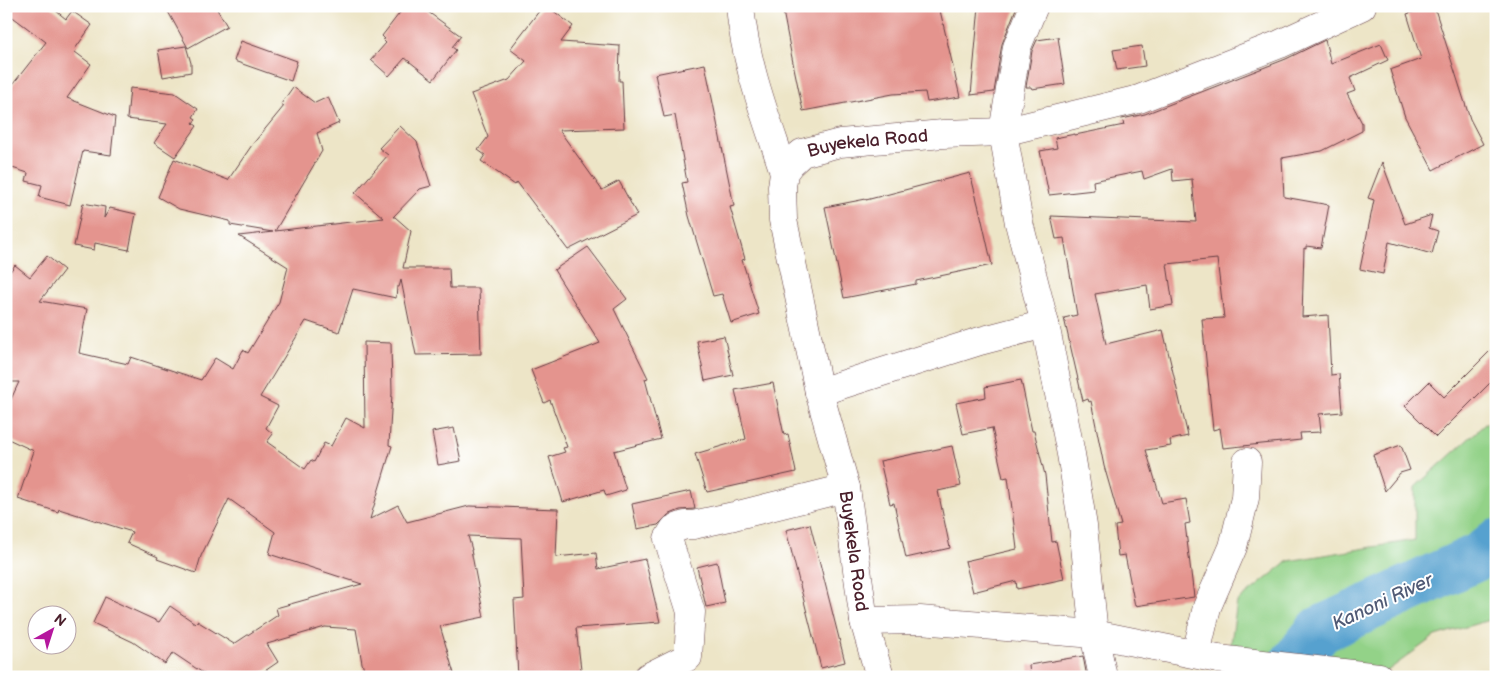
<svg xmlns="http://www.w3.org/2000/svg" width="1502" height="683" font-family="'Balsamiq Sans',sans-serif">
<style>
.green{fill:#93d288;stroke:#6e785a}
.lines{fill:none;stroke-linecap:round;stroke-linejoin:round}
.river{stroke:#57a1cf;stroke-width:48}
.building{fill:#e4948e}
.street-casing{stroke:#623d42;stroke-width:29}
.street{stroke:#fff;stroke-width:28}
.labels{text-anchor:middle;stroke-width:4;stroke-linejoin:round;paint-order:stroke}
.street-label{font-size:18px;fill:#4a1f2b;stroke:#fff}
.water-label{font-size:19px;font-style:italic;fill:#505a75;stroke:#fff}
</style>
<rect width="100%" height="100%" fill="#fff"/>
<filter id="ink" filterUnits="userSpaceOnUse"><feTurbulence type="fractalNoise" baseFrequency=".02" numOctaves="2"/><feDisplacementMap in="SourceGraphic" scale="10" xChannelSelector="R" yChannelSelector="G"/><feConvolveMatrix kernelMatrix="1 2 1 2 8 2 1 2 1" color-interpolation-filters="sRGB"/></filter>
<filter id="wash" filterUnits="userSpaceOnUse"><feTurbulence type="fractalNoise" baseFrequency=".0096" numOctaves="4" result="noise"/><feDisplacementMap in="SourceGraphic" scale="20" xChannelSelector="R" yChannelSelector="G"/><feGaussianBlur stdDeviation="1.12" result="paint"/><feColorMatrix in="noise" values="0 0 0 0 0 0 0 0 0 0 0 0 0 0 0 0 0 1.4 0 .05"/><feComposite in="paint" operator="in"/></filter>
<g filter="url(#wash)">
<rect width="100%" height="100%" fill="#ede5c7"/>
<polygon class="green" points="1496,417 1496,618 1435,636 1379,677 1226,677 1237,602 1288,561 1415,540 1415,487 1485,424"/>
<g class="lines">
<polyline class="river" points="1282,677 1320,630 1482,555 1496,543"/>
</g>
<g id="blocks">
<g class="building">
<polygon points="6,6 50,6 66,19 72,11 92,25 75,49 76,50 75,52 91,64 67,98 115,117 111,155 83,151 70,205 39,197 42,185 26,181 28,173 6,166 6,93 46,42 6,12"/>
<polygon points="165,6 215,6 227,26 188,48"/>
<polygon points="405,6 420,6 461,36 452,47 456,50 433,80 405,58 389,76 371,60 386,43 383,40 385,39 382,36"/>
<polygon points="543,6 547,6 573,26 561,42 620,46 619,81 622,81 624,128 559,130 602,190 619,181 637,215 568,250 517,182 515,185 481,161 485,155 478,150 488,137 471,94 509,80 526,61 510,49"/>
<polygon points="782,6 939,6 960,97 927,102 925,92 893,94 803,111 791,53"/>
<polygon points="979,6 1017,6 1002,44 994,92 971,95"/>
<polygon points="1430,6 1434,6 1470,119 1483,144 1433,170 1405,117 1390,70 1421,59 1407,14"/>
<polygon points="1058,37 1065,84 1032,89 1031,87 1026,87 1032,51 1037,40"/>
<polygon points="1325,40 1331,64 1381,44 1388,60 1350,78 1355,91 1347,94 1362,123 1362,131 1322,151 1282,158 1284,197 1329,205 1321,248 1306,246 1306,249 1304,248 1302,317 1328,315 1331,375 1339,374 1342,412 1319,414 1321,432 1300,433 1301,440 1223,448 1220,428 1213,430 1202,319 1224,318 1217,259 1167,264 1173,305 1150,309 1147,285 1095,294 1106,344 1163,330 1188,436 1170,440 1171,446 1146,450 1162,503 1186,499 1190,523 1185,524 1194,597 1135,606 1125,555 1118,556 1115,526 1121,525 1104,466 1091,401 1089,402 1088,399 1083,401 1064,318 1077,315 1064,238 1056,239 1051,216 1196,222 1192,179 1173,181 1172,169 1144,179 1142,171 1093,181 1094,190 1049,195 1040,151 1057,148 1055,138 1075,134 1075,135 1124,125 1122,119 1145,114 1286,59"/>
<polygon points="241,41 297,61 291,81 234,61"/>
<polygon points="186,46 191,63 191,72 163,77 158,50"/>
<polygon points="1142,46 1145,66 1117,70 1113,50"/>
<polygon points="705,64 734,206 730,207 745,259 742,260 759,314 731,323 722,294 713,296 689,216 682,183 687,182 675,115 664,117 655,74"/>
<polygon points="293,87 315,103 328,97 339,123 317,133 322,151 275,231 384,218 355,193 388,155 379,148 400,126 417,142 431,186 420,189 393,217 395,217 411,231 403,268 449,268 450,288 479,288 481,354 416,355 401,280 399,287 397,287 396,298 353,289 339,332 306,321 260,397 278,406 266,428 273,434 267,442 305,469 311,460 314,462 324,443 331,446 346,418 365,428 364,342 391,343 392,393 389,445 392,446 370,519 398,505 407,522 469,506 558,509 556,557 596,553 598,569 645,559 660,622 576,628 582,677 518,677 514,600 524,599 521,538 468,536 472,550 471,550 484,617 440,626 455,677 366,677 362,663 356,629 325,627 267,644 278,662 256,677 209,677 173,653 165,664 133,642 93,623 105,597 159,622 170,606 195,623 197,621 234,644 278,615 276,608 362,584 269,554 275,532 229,499 201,556 196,573 157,559 158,557 127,543 132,532 59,509 58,512 18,499 34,451 6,438 6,410 19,382 6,382 6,277 15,265 30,277 47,256 64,270 40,301 87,309 79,353 128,364 131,357 201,380 215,358 233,369 243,350 248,353 279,302 288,267 239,236 273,232 230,225 230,221 179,209 158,197 174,159 228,180 252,145 284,106 281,104"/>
<polygon points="130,88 175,93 198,109 193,117 196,119 193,123 197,126 175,157 154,143 167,124 127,119"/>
<polygon points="1382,162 1405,224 1432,215 1429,228 1438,231 1432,254 1389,242 1383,274 1360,269 1374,200 1368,198"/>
<polygon points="970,173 980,212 992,265 916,281 916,284 844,298 825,207 866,199 866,200"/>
<polygon points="83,203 105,207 104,218 110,208 136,214 129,250 95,243 94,250 74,246"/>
<polygon points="588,247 627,299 614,309 648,378 645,379 661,439 614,451 626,490 606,496 604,490 563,502 549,457 565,452 563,448 567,447 550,400 544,403 531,370 600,343 554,270"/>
<polygon points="724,336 733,375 705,381 697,341"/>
<polygon points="1496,345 1496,377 1436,437 1405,406 1429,382 1444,397"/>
<polygon points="1021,380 1032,431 1034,431 1045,475 1052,542 1056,541 1064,579 1017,589 1016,581 973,592 965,561 1017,549 1008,477 1003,478 992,428 963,434 956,403 986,397 985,387"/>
<polygon points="773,383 784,435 788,434 796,472 707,492 695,454 746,439 735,390"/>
<polygon points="454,428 461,461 438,465 432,432"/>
<polygon points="1401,445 1410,470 1400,473 1385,491 1373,455"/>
<polygon points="952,446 961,486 938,491 950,548 906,558 894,503 890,504 880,461"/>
<polygon points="691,491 695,509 680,510 668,515 658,525 637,529 632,504"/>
<polygon points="810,524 845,662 821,668 786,530"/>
<polygon points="717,562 725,603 706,607 697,567"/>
<polygon points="1083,656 1087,677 1030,677 1029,665"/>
</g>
</g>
</g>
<g filter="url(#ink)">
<use href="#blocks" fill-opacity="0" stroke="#623d42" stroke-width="1"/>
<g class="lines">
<g class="street-casing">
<g id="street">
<path d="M740 6C745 64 766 117 784 172"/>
<polyline points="1034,6 1017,47 1003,132 1019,223 1045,324 1071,454 1083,526 1094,634 1103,677"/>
<polyline points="819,392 980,341 1045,324"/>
<polyline points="864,621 920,620 1094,634 1218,659 1379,677"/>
<polyline points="1196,654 1207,607 1233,547 1245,498 1247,462"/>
<polyline points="648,677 688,657 691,612 668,539 674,529 685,525 693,525 734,516 846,488"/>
<path id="s1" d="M880 677 864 621 846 488 819 392 783 220 782 187 784 172 790 164 802 153 840 143 943 134 1003 132 1139 99 1280 44 1362 6"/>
</g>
</g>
<use href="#street" class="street"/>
</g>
</g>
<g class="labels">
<g class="street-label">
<text dy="6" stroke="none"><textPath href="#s1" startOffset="609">Buyekela Road</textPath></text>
<text transform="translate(854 551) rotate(82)" y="6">Buyekela Road</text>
</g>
<g class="water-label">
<text transform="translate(1382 601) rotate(-25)" y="7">Kanoni River</text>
</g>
</g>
<rect width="1502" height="683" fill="none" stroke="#fff" stroke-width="25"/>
<g transform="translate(52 630) rotate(39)"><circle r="24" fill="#ffffff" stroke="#b7a5aa"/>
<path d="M0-4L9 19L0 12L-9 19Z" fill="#b5179e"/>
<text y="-8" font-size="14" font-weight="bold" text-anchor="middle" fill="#4a1f2b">N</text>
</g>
</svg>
